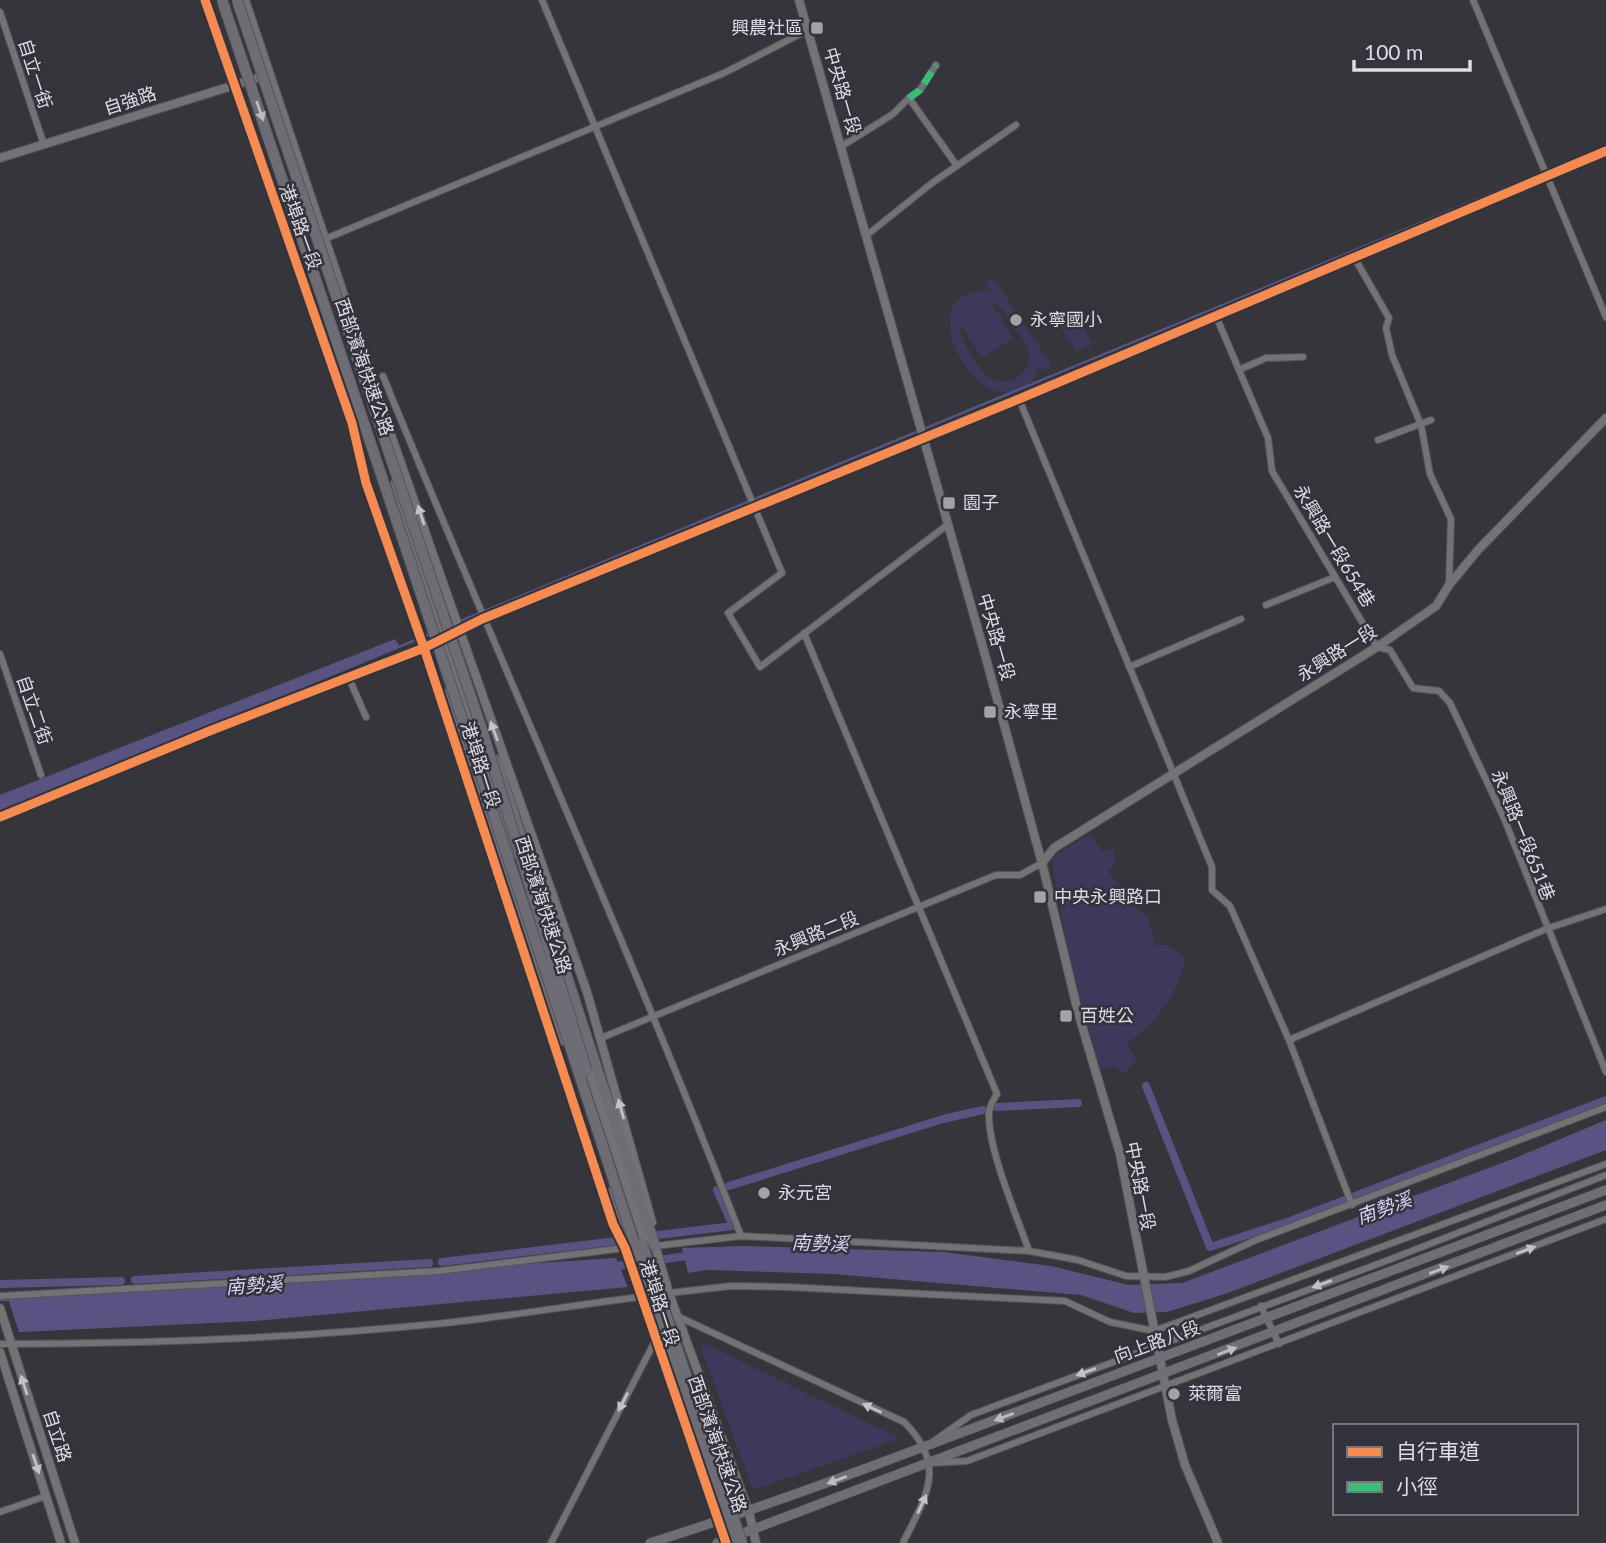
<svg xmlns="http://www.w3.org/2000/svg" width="1606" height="1543" font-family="Lato,'Noto Sans TC',sans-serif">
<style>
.green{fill:#3d395a;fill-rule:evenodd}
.water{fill:#585381}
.pier{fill:#35353b}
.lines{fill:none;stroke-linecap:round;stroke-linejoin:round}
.stream{stroke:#585381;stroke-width:2.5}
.canal{stroke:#585381;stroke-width:8}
.minor-casing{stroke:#545359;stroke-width:8}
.tertiary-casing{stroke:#545359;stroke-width:10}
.secondary-casing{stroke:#545359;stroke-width:10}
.trunk-casing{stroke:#545359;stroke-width:12}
.minor{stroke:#737376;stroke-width:6}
.tertiary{stroke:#737376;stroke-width:8}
.secondary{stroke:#6f6e75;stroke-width:9}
.trunk{stroke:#6e6d76;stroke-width:10}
.trunk-bridge-casing{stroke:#545359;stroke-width:12;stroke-linecap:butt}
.trunk-bridge{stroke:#6e6d76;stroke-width:10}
.quiet{stroke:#3abd76;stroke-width:7;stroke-dasharray:14 7;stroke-linecap:butt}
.cycleway-casing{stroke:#33333d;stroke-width:13}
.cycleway{stroke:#f68b52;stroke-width:9}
.oneway{fill:#bcbbc3}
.oneway2{fill:#c3c2c8}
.oneway3{fill:#bdbcc3}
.poi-dot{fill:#a3a2a9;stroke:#33333d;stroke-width:2.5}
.labels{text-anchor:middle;stroke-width:5;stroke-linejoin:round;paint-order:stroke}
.poi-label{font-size:18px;fill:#dedde4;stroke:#33333d;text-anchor:start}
.street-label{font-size:18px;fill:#dedde4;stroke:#33333d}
.water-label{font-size:19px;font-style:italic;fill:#d8d6f6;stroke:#33333d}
</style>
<rect width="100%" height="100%" fill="#35353b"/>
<g class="green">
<path d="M993 277 1052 366 1044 371 1039 366C1036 377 1030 386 1020 390 969 413 907 285 991 291L985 282ZM992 303C1003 308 1008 317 1014 327 1019 334 1026 342 1028 351 1033 370 1013 388 994 380 980 374 964 346 960 331L961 326 982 358 1013 338Z"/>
<polygon points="1079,317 1092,344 1077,352 1060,326"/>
<path d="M1091 834 1102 851 1114 849 1116 864 1108 871 1123 892 1133 895 1135 899 1130 903 1147 916 1156 946 1168 945 1185 958C1180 992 1154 1025 1126 1044L1137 1059 1123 1075 1116 1067 1100 1069 1069 955 1051 857Z"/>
<polygon points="705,1344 896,1436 896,1440 753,1490 701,1348"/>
</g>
<g class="water">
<polygon points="395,639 400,647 0,812 0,795"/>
<polygon points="1606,1120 1606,1150 1228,1293 1167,1312 1134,1313 1081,1295 833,1274 707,1270 688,1273 682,1248 744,1246 944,1252 1051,1266 1129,1285 1182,1283 1515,1158"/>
<polygon points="616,1258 628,1287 255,1321 0,1333 0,1296"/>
</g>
<polygon class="pier" points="0,1301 9,1301 20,1336 0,1337"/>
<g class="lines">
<g class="stream">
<polyline points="458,622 1606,146"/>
<polyline points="171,741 430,634"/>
</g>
<g class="canal">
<polyline points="1146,1086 1210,1247 1290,1221 1606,1100"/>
<polyline points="997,1107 1078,1103"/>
<polyline points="729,1186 943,1119 983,1110"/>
<polyline points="658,1235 733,1226 717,1190"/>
<polyline points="442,1262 617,1241"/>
<polyline points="610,1267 694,1255"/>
<polyline points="135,1280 429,1263"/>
<polyline points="0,1284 121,1281"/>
</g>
<g class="minor-casing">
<g id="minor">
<polyline points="542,0 782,573 728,613 760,667 946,526"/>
<polyline points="1473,0 1606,317"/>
<polyline points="0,12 44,145"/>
<polyline points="909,98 920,90 936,65"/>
<polyline points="842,146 893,114 909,98 957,166"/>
<polyline points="867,235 932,183 1016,125"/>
<polyline points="325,239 724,73 808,30"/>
<polyline points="1354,257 1389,318 1386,328 1392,355 1421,425 1430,474 1451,519 1449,585"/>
<polyline points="1216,316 1268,438 1272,471 1377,647 1390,650 1413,688 1439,691 1450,703 1503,816 1606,1072"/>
<polyline points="1241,369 1266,358 1303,357"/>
<path d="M383 376C500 663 629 946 741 1236"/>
<polyline points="1019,399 1212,867 1212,890 1230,906 1289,1040 1352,1205"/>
<polyline points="1378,440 1431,420"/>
<polyline points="1266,605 1335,577"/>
<polyline points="459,631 482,619 1019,399 1606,151"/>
<path d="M804 633 997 1094C993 1101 989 1106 989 1114 988 1150 1017 1216 1029 1251"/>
<polyline points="0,654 41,775"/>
<polyline points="1129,667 1241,619"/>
<polyline points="348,676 366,717"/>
<polyline points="0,817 212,730 424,648 439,640"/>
<polyline points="601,1038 996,875 1020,875 1042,863"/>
<polyline points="1289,1040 1546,929 1606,909"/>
<polyline points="655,1246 741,1236 1029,1251 1078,1260 1126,1276 1165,1277 1189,1271 1256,1240 1606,1107"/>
<polyline points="669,1293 731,1286 787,1287 1065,1301 1110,1322 1154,1331 1606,1164"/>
<polyline points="0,1296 439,1271 625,1248"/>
<polyline points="1261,1306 1279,1344"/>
<path d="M681 1318 904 1422C948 1466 926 1496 903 1543"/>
<path d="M0 1344C148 1344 298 1338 445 1323 510 1316 575 1305 640 1297"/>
<polyline points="934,1441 971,1415 1386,1261 1606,1175"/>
<polyline points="931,1463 967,1461 1606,1219"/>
<polyline points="0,1512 46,1496"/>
<polyline points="551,1543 655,1341"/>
</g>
</g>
<g class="tertiary-casing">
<g id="tertiary">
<polyline points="205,0 352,423 366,483 424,648 613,1224 625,1248 726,1543"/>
<polyline points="245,0 384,415 587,992 652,1222"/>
<polyline points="799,0 982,644 1042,863 1078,1012 1120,1154 1172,1420 1185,1465 1218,1543"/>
<polyline points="0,158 267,75"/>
<polyline points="395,483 515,854"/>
<polyline points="1042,863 1054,848 1377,647 1436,606 1449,585 1478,550 1606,418"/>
<polyline points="588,1068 646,1245"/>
<polyline points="654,1242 669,1293 749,1512 756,1543"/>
<polyline points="0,1308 75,1543"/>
<polyline points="0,1352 61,1543"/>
</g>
</g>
<g class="secondary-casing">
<g id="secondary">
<path d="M650 1543C771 1505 889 1460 1008 1415 1207 1340 1406 1264 1606 1190"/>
<polyline points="717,1543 1606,1205"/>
</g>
</g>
<g class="trunk-casing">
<g id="trunk">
<polyline points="449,693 563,1040"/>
<polyline points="496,760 655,1246"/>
<polyline points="613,1191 625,1248"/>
</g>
</g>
<use href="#minor" class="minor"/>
<use href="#tertiary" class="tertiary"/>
<use href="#secondary" class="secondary"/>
<use href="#trunk" class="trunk"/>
<g class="trunk-bridge-casing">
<g id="trunk-bridge">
<path d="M222 0C334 333 446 666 555 1000 615 1181 672 1362 732 1543"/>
<polyline points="237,0 482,730 587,1072"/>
<polyline points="642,1243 742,1543"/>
</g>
</g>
<use href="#trunk-bridge" class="trunk-bridge"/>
<polyline class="quiet" points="909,98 920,90 936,65"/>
<g class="cycleway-casing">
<g id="cycleway">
<polyline points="205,0 352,423 366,483 424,648 613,1224 625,1248 726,1543"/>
<polyline points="0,817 212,730 424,648 482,619 1019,399 1606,151"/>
</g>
</g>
<use href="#cycleway" class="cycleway"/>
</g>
<defs><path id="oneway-solid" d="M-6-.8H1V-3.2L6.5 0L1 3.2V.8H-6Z" transform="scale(1.75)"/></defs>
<use class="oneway" href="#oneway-solid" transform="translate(260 111) rotate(71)"/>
<g class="oneway2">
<use href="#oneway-solid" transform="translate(421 515) rotate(-108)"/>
<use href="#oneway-solid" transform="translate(494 731) rotate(-110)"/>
<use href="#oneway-solid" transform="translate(621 1109) rotate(-106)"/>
<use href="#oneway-solid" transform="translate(1526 1250) rotate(-21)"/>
<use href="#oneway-solid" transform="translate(1322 1284) rotate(160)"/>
<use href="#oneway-solid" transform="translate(1086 1372) rotate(160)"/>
<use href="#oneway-solid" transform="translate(24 1385) rotate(-108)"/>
<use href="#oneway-solid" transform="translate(623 1402) rotate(117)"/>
<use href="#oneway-solid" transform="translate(872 1408) rotate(-155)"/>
<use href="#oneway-solid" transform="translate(36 1464) rotate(72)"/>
<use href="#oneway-solid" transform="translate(922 1504) rotate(-65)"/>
</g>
<g class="oneway3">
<use href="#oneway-solid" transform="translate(1439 1270) rotate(-20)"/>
<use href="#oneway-solid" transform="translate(1227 1351) rotate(-21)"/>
<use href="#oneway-solid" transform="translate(1004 1417) rotate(159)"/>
<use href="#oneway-solid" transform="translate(837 1480) rotate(160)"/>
</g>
<g class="poi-dot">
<rect x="810" y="21" width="14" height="14" rx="3.5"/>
<circle cx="1016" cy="320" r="7"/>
<rect x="942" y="496" width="14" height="14" rx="3.5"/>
<rect x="983" y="705" width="14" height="14" rx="3.5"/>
<rect x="1033" y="890" width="14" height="14" rx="3.5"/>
<rect x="1059" y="1009" width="14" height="14" rx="3.5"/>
<circle cx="764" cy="1193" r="7"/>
<circle cx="1174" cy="1394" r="7"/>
</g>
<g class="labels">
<g class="poi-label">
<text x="803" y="34" text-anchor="end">興農社區</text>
<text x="1030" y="326">永寧國小</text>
<text x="963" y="509">園子</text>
<text x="1004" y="718">永寧里</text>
<text x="1054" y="903">中央永興路口</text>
<text x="1080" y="1022">百姓公</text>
<text x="778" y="1199">永元宮</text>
<text x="1188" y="1400">萊爾富</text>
</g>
<g class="street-label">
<text transform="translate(35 74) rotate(72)" y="6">自立一街</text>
<text transform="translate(842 91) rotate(74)" y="6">中央路一段</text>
<text transform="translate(130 101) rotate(-18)" y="6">自強路</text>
<text transform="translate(300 227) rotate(70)" y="6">港埠路一段</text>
<text transform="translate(364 367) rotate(71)" y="6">西部濱海快速公路</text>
<text transform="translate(1334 546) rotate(59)" y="6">永興路一段654巷</text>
<text transform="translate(996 637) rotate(74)" y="6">中央路一段</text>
<text transform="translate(1337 653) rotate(-32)" y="6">永興路一段</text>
<text transform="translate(34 710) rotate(71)" y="6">自立二街</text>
<text transform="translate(480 765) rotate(72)" y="6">港埠路一段</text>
<text transform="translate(1523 835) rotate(68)" y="6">永興路一段651巷</text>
<text transform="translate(543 905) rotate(72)" y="6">西部濱海快速公路</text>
<text transform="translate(816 934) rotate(-22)" y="6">永興路二段</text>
<text transform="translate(1140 1186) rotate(79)" y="6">中央路一段</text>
<text transform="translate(659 1303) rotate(72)" y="6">港埠路一段</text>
<text transform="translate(1157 1342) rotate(-20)" y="6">向上路八段</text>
<text transform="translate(57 1436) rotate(72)" y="6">自立路</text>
<text transform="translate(717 1444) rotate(71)" y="6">西部濱海快速公路</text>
</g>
<g class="water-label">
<text transform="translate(1384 1208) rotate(-20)" y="7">南勢溪</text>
<text transform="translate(820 1243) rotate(2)" y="7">南勢溪</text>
<text transform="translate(254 1285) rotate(-4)" y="7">南勢溪</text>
</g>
</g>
<rect x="1333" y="1424" width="245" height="91" fill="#33333d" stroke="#777780" stroke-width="2"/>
<rect x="1347" y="1447" width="35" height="10" fill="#f68b52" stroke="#777780" stroke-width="2"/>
<text x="1396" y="1459" font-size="21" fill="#dedde4">自行車道</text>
<rect x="1347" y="1482" width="35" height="10" fill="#3abd76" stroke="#777780" stroke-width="2"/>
<text x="1396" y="1494" font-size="21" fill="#dedde4">小徑</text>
<path d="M1354 60v10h116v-10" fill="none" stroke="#dedde4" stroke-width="3.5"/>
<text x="1364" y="60" font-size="21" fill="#dedde4" stroke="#33333d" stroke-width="5" paint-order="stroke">100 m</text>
</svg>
